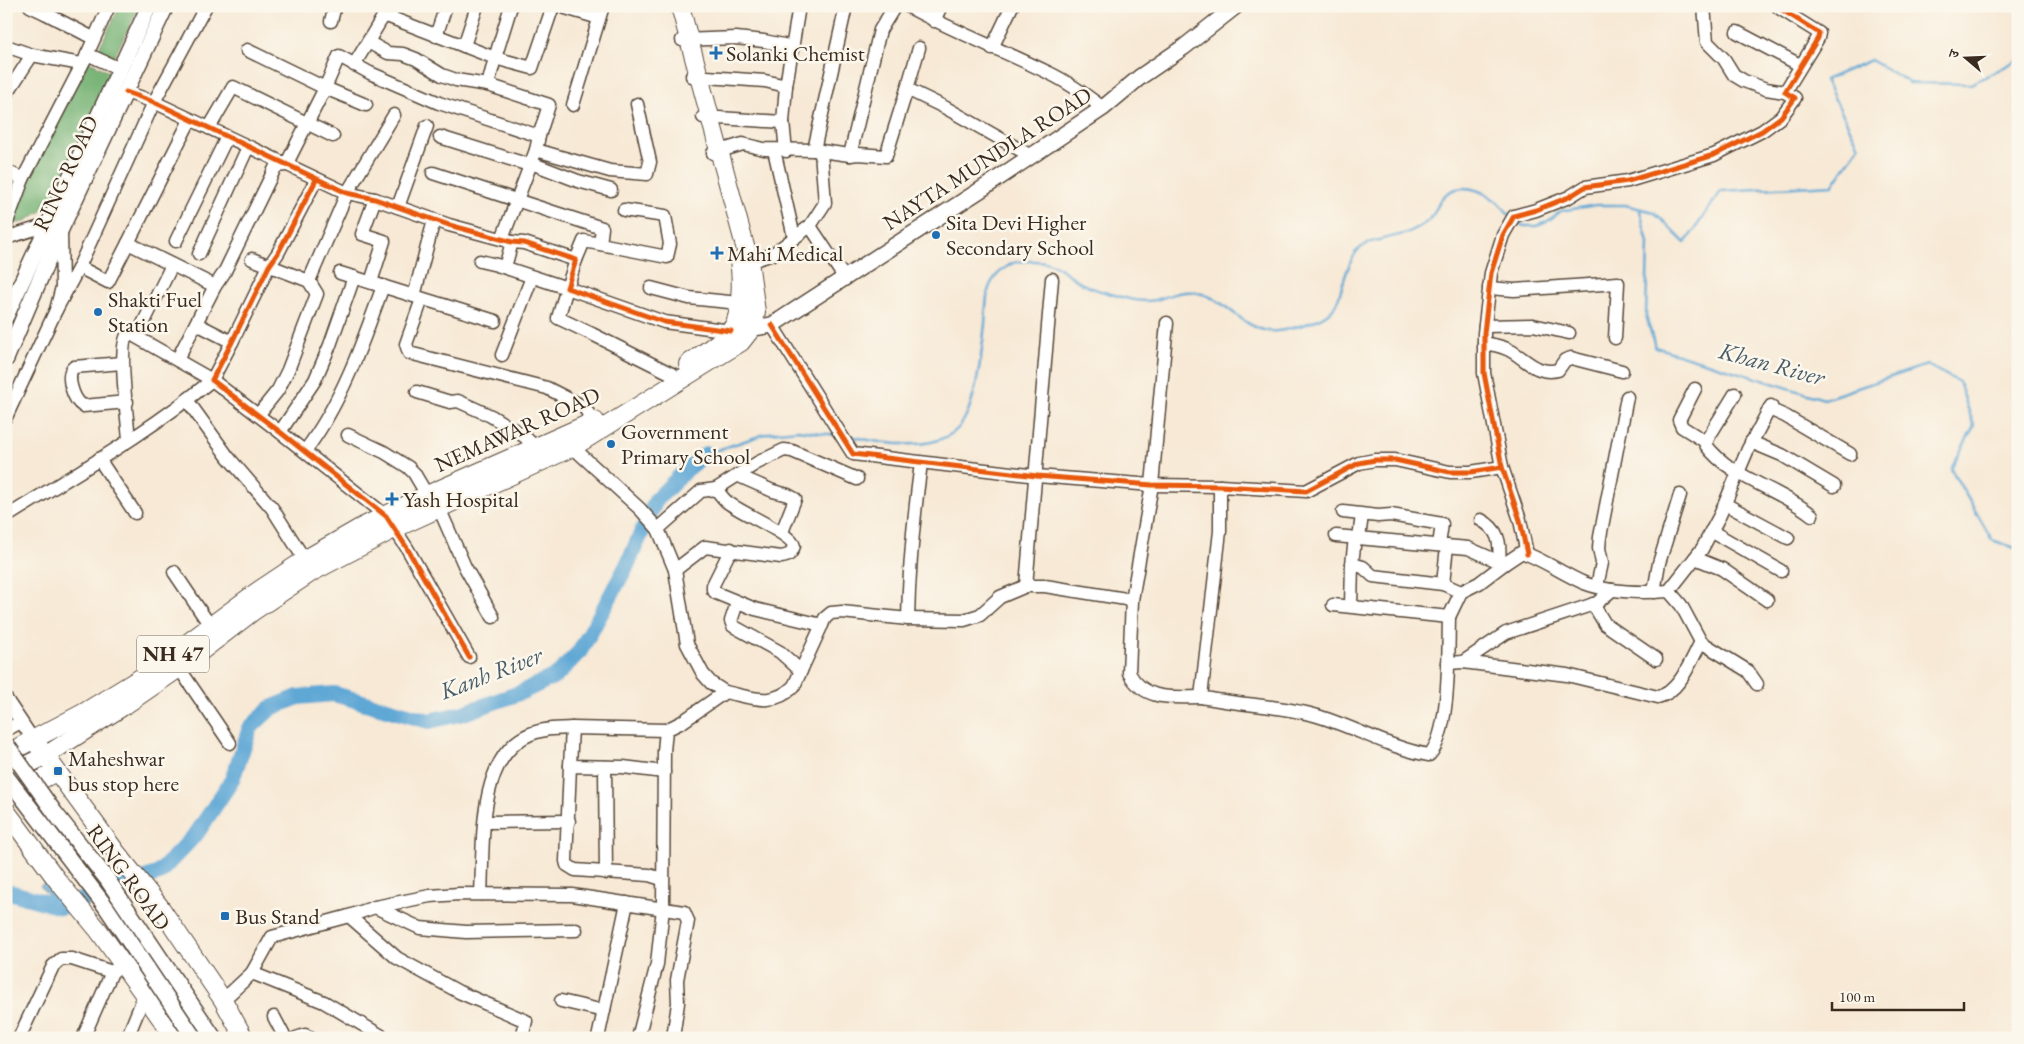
<svg xmlns="http://www.w3.org/2000/svg" width="2024" height="1044" font-family="'EB Garamond','Noto Serif Devanagari',serif">
<style>
.forest{fill:#73b172;stroke:#576e48}
.water{fill:#5ea7d5;stroke:#4c687a}
.lines{fill:none;stroke-linecap:round;stroke-linejoin:round}
.stream{stroke:#5ea7d5;stroke-width:2.5}
.river{stroke:#5ea7d5;stroke-width:16}
.minor-casing{stroke:#574739;stroke-width:15}
.major-casing{stroke:#574739;stroke-width:18}
.highway-casing{stroke:#574739;stroke-width:20}
.minor{stroke:#fff;stroke-width:12}
.major{stroke:#fff;stroke-width:15}
.highway{stroke:#fff;stroke-width:18}
.major-bridge-casing{stroke:#574739;stroke-width:18;stroke-linecap:butt}
.major-bridge{stroke:#fff;stroke-width:15}
.cycleway-casing{stroke:#fbf7ec;stroke-width:8}
.cycleway{stroke:#e8590c;stroke-width:5}
.poi-dot{fill:#1f6fb2;stroke:#fbf7ec;stroke-width:2}
.labels{text-anchor:middle;stroke-width:5;stroke-linejoin:round;paint-order:stroke}
.shield{fill:#fbf7ec;stroke:#75685c;stroke-width:1}
.shield-label{font-size:21px;font-weight:bold;fill:#3b2a1e}
.poi-label{font-size:22px;fill:#3b2a1e;stroke:#fbf7ec;text-anchor:start}
.street-label{font-size:22px;fill:#3b2a1e;stroke:#fbf7ec}
.water-label{font-size:24px;font-style:italic;fill:#495c67;stroke:#fbf7ec}
</style>
<rect width="100%" height="100%" fill="#fbf7ec"/>
<filter id="ink" filterUnits="userSpaceOnUse"><feTurbulence type="fractalNoise" baseFrequency=".02" numOctaves="2"/><feDisplacementMap in="SourceGraphic" scale="10" xChannelSelector="R" yChannelSelector="G"/><feConvolveMatrix kernelMatrix="1 2 1 2 8 2 1 2 1" color-interpolation-filters="sRGB"/></filter>
<filter id="wash" filterUnits="userSpaceOnUse"><feTurbulence type="fractalNoise" baseFrequency=".0096" numOctaves="4" result="noise"/><feDisplacementMap in="SourceGraphic" scale="20" xChannelSelector="R" yChannelSelector="G"/><feGaussianBlur stdDeviation="1.12" result="paint"/><feColorMatrix in="noise" values="0 0 0 0 0 0 0 0 0 0 0 0 0 0 0 0 0 1.4 0 .05"/><feComposite in="paint" operator="in"/></filter>
<g filter="url(#wash)">
<rect width="100%" height="100%" fill="#f7e9d5"/>
<g class="forest">
<polygon points="120,6 140,6 114,57 98,50"/>
<polygon points="85,59 111,73 48,207 24,222 6,225"/>
</g>
<polygon class="water" points="48,880 62,897 54,902 40,886"/>
<g class="lines">
<g class="stream">
<polyline points="1640,211 1648,243 1646,315 1655,347 1824,399 1927,365 1959,382 1974,426 1951,469 1992,540 2018,549"/>
<polyline points="1517,222 1524,226 1536,226 1545,223 1561,211 1596,205 1625,205 1654,212 1685,243 1721,191 1833,185 1859,146 1825,80 1871,60 1910,83 1971,84 2018,60"/>
<path d="M846 435C877 443 928 453 955 431 976 414 982 350 985 324 987 299 983 282 1008 266 1014 261 1022 261 1030 261 1055 260 1061 270 1081 283 1091 289 1104 292 1115 295 1127 299 1141 303 1155 300 1170 296 1182 289 1198 293 1225 298 1241 327 1268 331 1278 333 1293 328 1303 325 1344 312 1335 300 1349 266 1351 261 1353 255 1357 251 1371 237 1395 239 1411 231 1417 228 1426 224 1430 219 1436 212 1438 202 1444 196 1464 177 1497 196 1509 215"/>
<polyline points="706,454 768,433 798,430 836,435"/>
</g>
<polyline class="river" points="6,891 61,907 159,873 197,833 232,780 250,728 271,708 298,697 334,694 429,721 464,713 522,692 557,675 580,651 605,606 627,565 656,500 686,470 706,454"/>
</g>
</g>
<g filter="url(#ink)">
<g class="lines">
<g class="minor-casing">
<g id="minor">
<polyline points="30,6 45,13"/>
<polyline points="48,6 45,13 93,38"/>
<polyline points="511,6 495,58 532,68 553,6"/>
<polyline points="559,6 599,18"/>
<path d="M907 6C953 31 1002 50 1049 73 1068 82 1086 95 1103 108"/>
<polyline points="1704,6 1707,42 1724,59 1734,75 1744,81 1766,89 1785,92"/>
<polyline points="331,21 335,6"/>
<polyline points="934,21 941,6"/>
<polyline points="1737,32 1800,65"/>
<polyline points="436,36 446,6"/>
<polyline points="682,40 736,38 764,41 793,47"/>
<polyline points="368,42 388,53 403,54 416,59 442,75 456,80 488,85"/>
<polyline points="6,46 32,55 81,64"/>
<polyline points="464,46 477,6"/>
<polyline points="919,48 907,89 946,108 1031,156"/>
<polyline points="992,48 1012,6"/>
<polyline points="247,50 325,88 366,105"/>
<polyline points="87,54 120,69"/>
<polyline points="354,65 384,15 495,58 488,85 549,105 539,136"/>
<polyline points="692,76 765,81 786,86"/>
<polyline points="126,92 154,102 347,193 375,199 449,225 512,242 524,243 576,260 567,288 664,322 731,331"/>
<polyline points="6,95 32,55"/>
<polyline points="573,105 603,6"/>
<polyline points="703,117 783,122"/>
<polyline points="190,120 128,243 215,286"/>
<polyline points="209,128 233,87 333,136"/>
<polyline points="440,137 529,165"/>
<polyline points="774,150 794,237"/>
<polyline points="814,150 846,6"/>
<polyline points="786,151 783,122 786,86 799,6"/>
<polyline points="713,153 743,144 764,149 814,150 850,155 858,154 886,156 907,89"/>
<polyline points="850,155 880,30 895,6"/>
<polyline points="531,163 578,181 611,190"/>
<polyline points="6,171 23,179"/>
<polyline points="433,173 602,228 600,244 667,257 670,244 665,216 624,210"/>
<polyline points="316,180 278,253 269,266 232,342 212,380 280,432 386,516 407,548 469,657"/>
<polyline points="398,207 427,126"/>
<polyline points="6,225 23,179 85,59 109,6"/>
<polyline points="810,226 844,277"/>
<polyline points="6,238 47,225"/>
<polyline points="502,239 536,150 610,171 647,174 650,162 637,104"/>
<polyline points="176,241 227,137"/>
<polyline points="199,254 248,147"/>
<polyline points="252,259 309,281 317,294 288,370 278,390 258,415"/>
<polyline points="576,260 584,241 600,244"/>
<polyline points="480,261 497,265 567,288 558,318 592,334 674,375"/>
<polyline points="742,264 773,254 810,226 825,203 821,152"/>
<polyline points="79,267 108,282 128,243"/>
<polyline points="505,267 512,242"/>
<polyline points="340,273 414,296 434,220"/>
<polyline points="1052,279 1026,586 1045,586 1132,600 1152,485 1167,323"/>
<polyline points="309,281 347,193 394,115"/>
<polyline points="371,282 384,241 362,234 375,199"/>
<polyline points="651,288 689,298 739,303"/>
<polyline points="1489,288 1514,290 1618,283 1615,338"/>
<polyline points="414,296 495,321"/>
<polyline points="422,299 406,344 409,353 547,388 584,407 594,422"/>
<polyline points="56,310 79,267 154,102 206,6"/>
<polyline points="197,324 232,342"/>
<polyline points="772,325 853,454 1037,476 1152,485 1220,486 1306,491 1359,463 1375,460 1395,460 1450,472 1471,472 1502,467"/>
<polyline points="1485,326 1533,325 1569,333"/>
<polyline points="137,336 172,265"/>
<path d="M1484 343C1493 345 1503 346 1511 351 1527 360 1537 375 1558 370L1565 360 1571 358 1622 371"/>
<polyline points="502,355 532,277"/>
<polyline points="177,360 215,286 224,273 276,166 286,165 325,88 339,56 370,73 439,103 539,136 536,150"/>
<path d="M122 363 74 367C65 375 73 400 83 406L127 402"/>
<polyline points="1695,389 1679,420 1682,427 1706,442"/>
<polyline points="417,392 450,402 458,401 491,416 524,436 536,448"/>
<path d="M1735 394 1708 438 1706 445C1730 478 1780 489 1812 515"/>
<polyline points="187,400 228,457 272,508 308,565"/>
<polyline points="1769,409 1785,416 1850,454"/>
<polyline points="6,417 56,310 62,287 61,231"/>
<polyline points="280,432 315,380 330,345 354,277"/>
<polyline points="348,435 384,452 408,467 414,473 427,495 439,508 465,567 493,617"/>
<polyline points="567,442 640,509 658,529 675,570 687,644 703,674 711,683 725,692"/>
<polyline points="1751,442 1782,455 1834,486"/>
<path d="M305 451C341 404 363 342 383 286"/>
<polyline points="99,459 135,513"/>
<polyline points="739,476 773,491 788,495 795,499 782,532"/>
<path d="M1220 486V531L1201 697C1238 705 1277 705 1314 715 1353 726 1389 748 1429 755 1451 734 1448 648 1449 617"/>
<polyline points="1725,504 1788,538"/>
<polyline points="1343,512 1378,516 1391,515 1442,524 1439,545"/>
<path d="M6 517C76 473 148 433 212 380L131 334H128C117 344 128 422 129 440"/>
<path d="M1481 520C1498 529 1501 542 1499 561"/>
<polyline points="658,529 701,491 716,489 757,463 784,450 792,451 857,479"/>
<polyline points="1711,531 1781,571"/>
<path d="M1336 536 1468 548 1504 564 1522 552C1544 560 1563 574 1584 583 1610 593 1641 593 1669 591L1702 549 1720 515 1748 449 1771 406"/>
<polyline points="1359,538 1362,515"/>
<polyline points="731,549 713,585 713,590 716,593 755,609 822,625"/>
<polyline points="1527,554 1520,520 1502,467 1484,373 1484,333 1491,273 1503,235 1514,216 1536,210 1569,197 1585,187 1628,181 1714,155 1762,131 1781,117 1795,98 1785,92 1818,38 1819,33 1779,8 1780,6"/>
<polyline points="1695,558 1722,569 1767,600"/>
<polyline points="1352,564 1355,538"/>
<path d="M675 570 705 547 781 557C789 556 791 554 794 546 791 533 740 513 726 501 723 498 719 493 716 489"/>
<polyline points="174,572 211,627"/>
<polyline points="1443,584 1447,546"/>
<polyline points="1597,586 1602,563 1599,548 1600,537 1627,397"/>
<polyline points="1669,591 1681,605 1701,642 1748,671 1757,684"/>
<polyline points="1654,592 1659,563 1680,495"/>
<path d="M1132 600 1129 673C1145 702 1173 697 1201 697"/>
<polyline points="737,603 731,621 733,626 780,652 801,671"/>
<polyline points="1593,604 1605,624 1656,659"/>
<polyline points="1333,605 1449,617 1461,592 1479,583 1504,564"/>
<polyline points="1351,606 1352,564 1363,567 1373,576 1443,584 1461,592"/>
<polyline points="908,619 964,620 980,615 1000,597 1026,586"/>
<polyline points="1463,662 1506,633 1597,603 1612,590"/>
<path d="M1448 663 1463 662 1567 675 1658 697C1680 692 1691 660 1701 642"/>
<polyline points="179,668 230,743"/>
<polyline points="6,699 34,741"/>
<polyline points="6,730 21,722"/>
<path d="M570 766 572 728 666 730 682 722 725 692C751 697 773 708 794 686L825 618 831 613 842 612 908 619C909 566 914 515 921 463"/>
<polyline points="605,767 606,873"/>
<polyline points="485,822 569,821"/>
<polyline points="662,879 649,875 575,870 567,865 566,861 570,766 623,767 664,772"/>
<path d="M481 894C484 842 475 741 545 730 554 728 563 729 572 728"/>
<polyline points="375,907 420,928 466,932 576,930"/>
<polyline points="349,916 375,907 430,896 459,894 572,895 684,912 688,921 677,980 678,1003 673,1038"/>
<polyline points="252,973 272,937 349,916 397,958 459,992 526,1021 522,1038"/>
<polyline points="223,1000 252,973 324,1002 385,1038"/>
<polyline points="561,1001 604,1011"/>
<polyline points="274,1017 285,1038"/>
<polyline points="19,1038 53,966 61,959 72,959 112,972"/>
<polyline points="83,1038 112,972 119,967"/>
<polyline points="127,1038 145,994"/>
<polyline points="296,1038 305,1035 310,1038"/>
<polyline points="598,1038 627,903"/>
<polyline points="638,1038 657,964 663,908 664,751 666,730"/>
</g>
</g>
<g class="major-casing">
<g id="major">
<polyline points="6,316 149,6"/>
<polyline points="742,330 772,325 988,185 1103,108 1140,77 1184,47 1236,6"/>
<polyline points="6,359 61,229 166,6"/>
</g>
</g>
<g class="highway-casing">
<g id="highway">
<path d="M688 364C699 356 723 341 731 330 742 316 742 278 739 261"/>
<polyline points="39,747 116,852 160,907 223,1000 244,1038"/>
<polyline points="6,754 85,712 139,679 258,591 306,559 360,528 427,495 595,421"/>
<polyline points="6,775 45,756 125,705 179,668 252,612 312,572 396,528 573,447 741,342 752,328 756,312 749,261 680,6"/>
<polyline points="6,798 56,772"/>
<polyline points="6,811 57,880 99,931 175,1038"/>
</g>
</g>
<use href="#minor" class="minor"/>
<use href="#major" class="major"/>
<use href="#highway" class="highway"/>
<g class="major-bridge-casing">
<g id="major-bridge">
<polyline points="6,744 55,813 107,879 214,1038"/>
<polyline points="6,776 106,907 194,1038"/>
</g>
</g>
<use href="#major-bridge" class="major-bridge"/>
<g class="cycleway-casing">
<g id="cycleway">
<polyline points="126,92 154,102 347,193 375,199 449,225 512,242 524,243 576,260 567,288 664,322 731,331"/>
<polyline points="316,180 278,253 269,266 232,342 212,380 280,432 386,516 407,548 469,657"/>
<polyline points="772,325 853,454 1037,476 1152,485 1220,486 1306,491 1359,463 1375,460 1395,460 1450,472 1471,472 1502,467"/>
<polyline points="1527,554 1520,520 1502,467 1484,373 1484,333 1491,273 1503,235 1514,216 1536,210 1569,197 1585,187 1628,181 1714,155 1762,131 1781,117 1795,98 1785,92 1818,38 1819,33 1779,8 1780,6"/>
</g>
</g>
<use href="#cycleway" class="cycleway"/>
</g>
</g>
<g class="poi-dot">
<path d="M713.5 45.5h5v5h5v5h-5v5h-5v-5h-5v-5h5z"/>
<circle cx="936" cy="235" r="5"/>
<path d="M714.5 245.5h5v5h5v5h-5v5h-5v-5h-5v-5h5z"/>
<circle cx="98" cy="312" r="5"/>
<circle cx="611" cy="444" r="5"/>
<path d="M389.5 491.5h5v5h5v5h-5v5h-5v-5h-5v-5h5z"/>
<rect x="53" y="766" width="10" height="10" rx="2.5"/>
<rect x="220" y="911" width="10" height="10" rx="2.5"/>
</g>
<g class="labels">
<rect class="shield" x="137" y="635.5" width="72" height="37" rx="4"/>
<g class="shield-label">
<text x="173" y="661">NH 47</text>
</g>
<g class="poi-label">
<text x="726" y="61">Solanki Chemist</text>
<text x="946" y="230">Sita Devi Higher<tspan x="946" dy="25">Secondary School</tspan></text>
<text x="727" y="261">Mahi Medical</text>
<text x="108" y="307">Shakti Fuel<tspan x="108" dy="25">Station</tspan></text>
<text x="621" y="439">Government<tspan x="621" dy="25">Primary School</tspan></text>
<text x="403" y="507">Yash Hospital</text>
<text x="68" y="766">Maheshwar<tspan x="68" dy="25">bus stop here</tspan></text>
<text x="235" y="924">Bus Stand</text>
</g>
<g class="street-label">
<text transform="translate(987 158) rotate(-33)" y="8">NAYTA MUNDLA ROAD</text>
<text transform="translate(65 173) rotate(-65)" y="8">RING ROAD</text>
<text transform="translate(517 429) rotate(-24)" y="8">NEMAWAR ROAD</text>
<text transform="translate(129 877) rotate(54)" y="8">RING ROAD</text>
</g>
<g class="water-label">
<text transform="translate(1772 364) rotate(15)" y="8">Khan River</text>
<text transform="translate(491 673) rotate(-21)" y="8">Kanh River</text>
</g>
</g>
<rect width="2024" height="1044" fill="none" stroke="#fbf7ec" stroke-width="25"/>
<g transform="translate(1966 58) rotate(289)" stroke="#fbf7ec" stroke-width="4" paint-order="stroke">
<path d="M0-4L9 19L0 12L-9 19Z" fill="#3b2a1e"/>
<text y="-8" font-size="14" font-weight="bold" text-anchor="middle" fill="#3b2a1e">उ</text>
</g>
<path d="M1832 1002v8h132v-8" fill="none" stroke="#3b2a1e" stroke-width="2.5"/>
<text x="1839" y="1002" font-size="15" fill="#3b2a1e" stroke="#fbf7ec" stroke-width="4" paint-order="stroke">100 m</text>
</svg>
